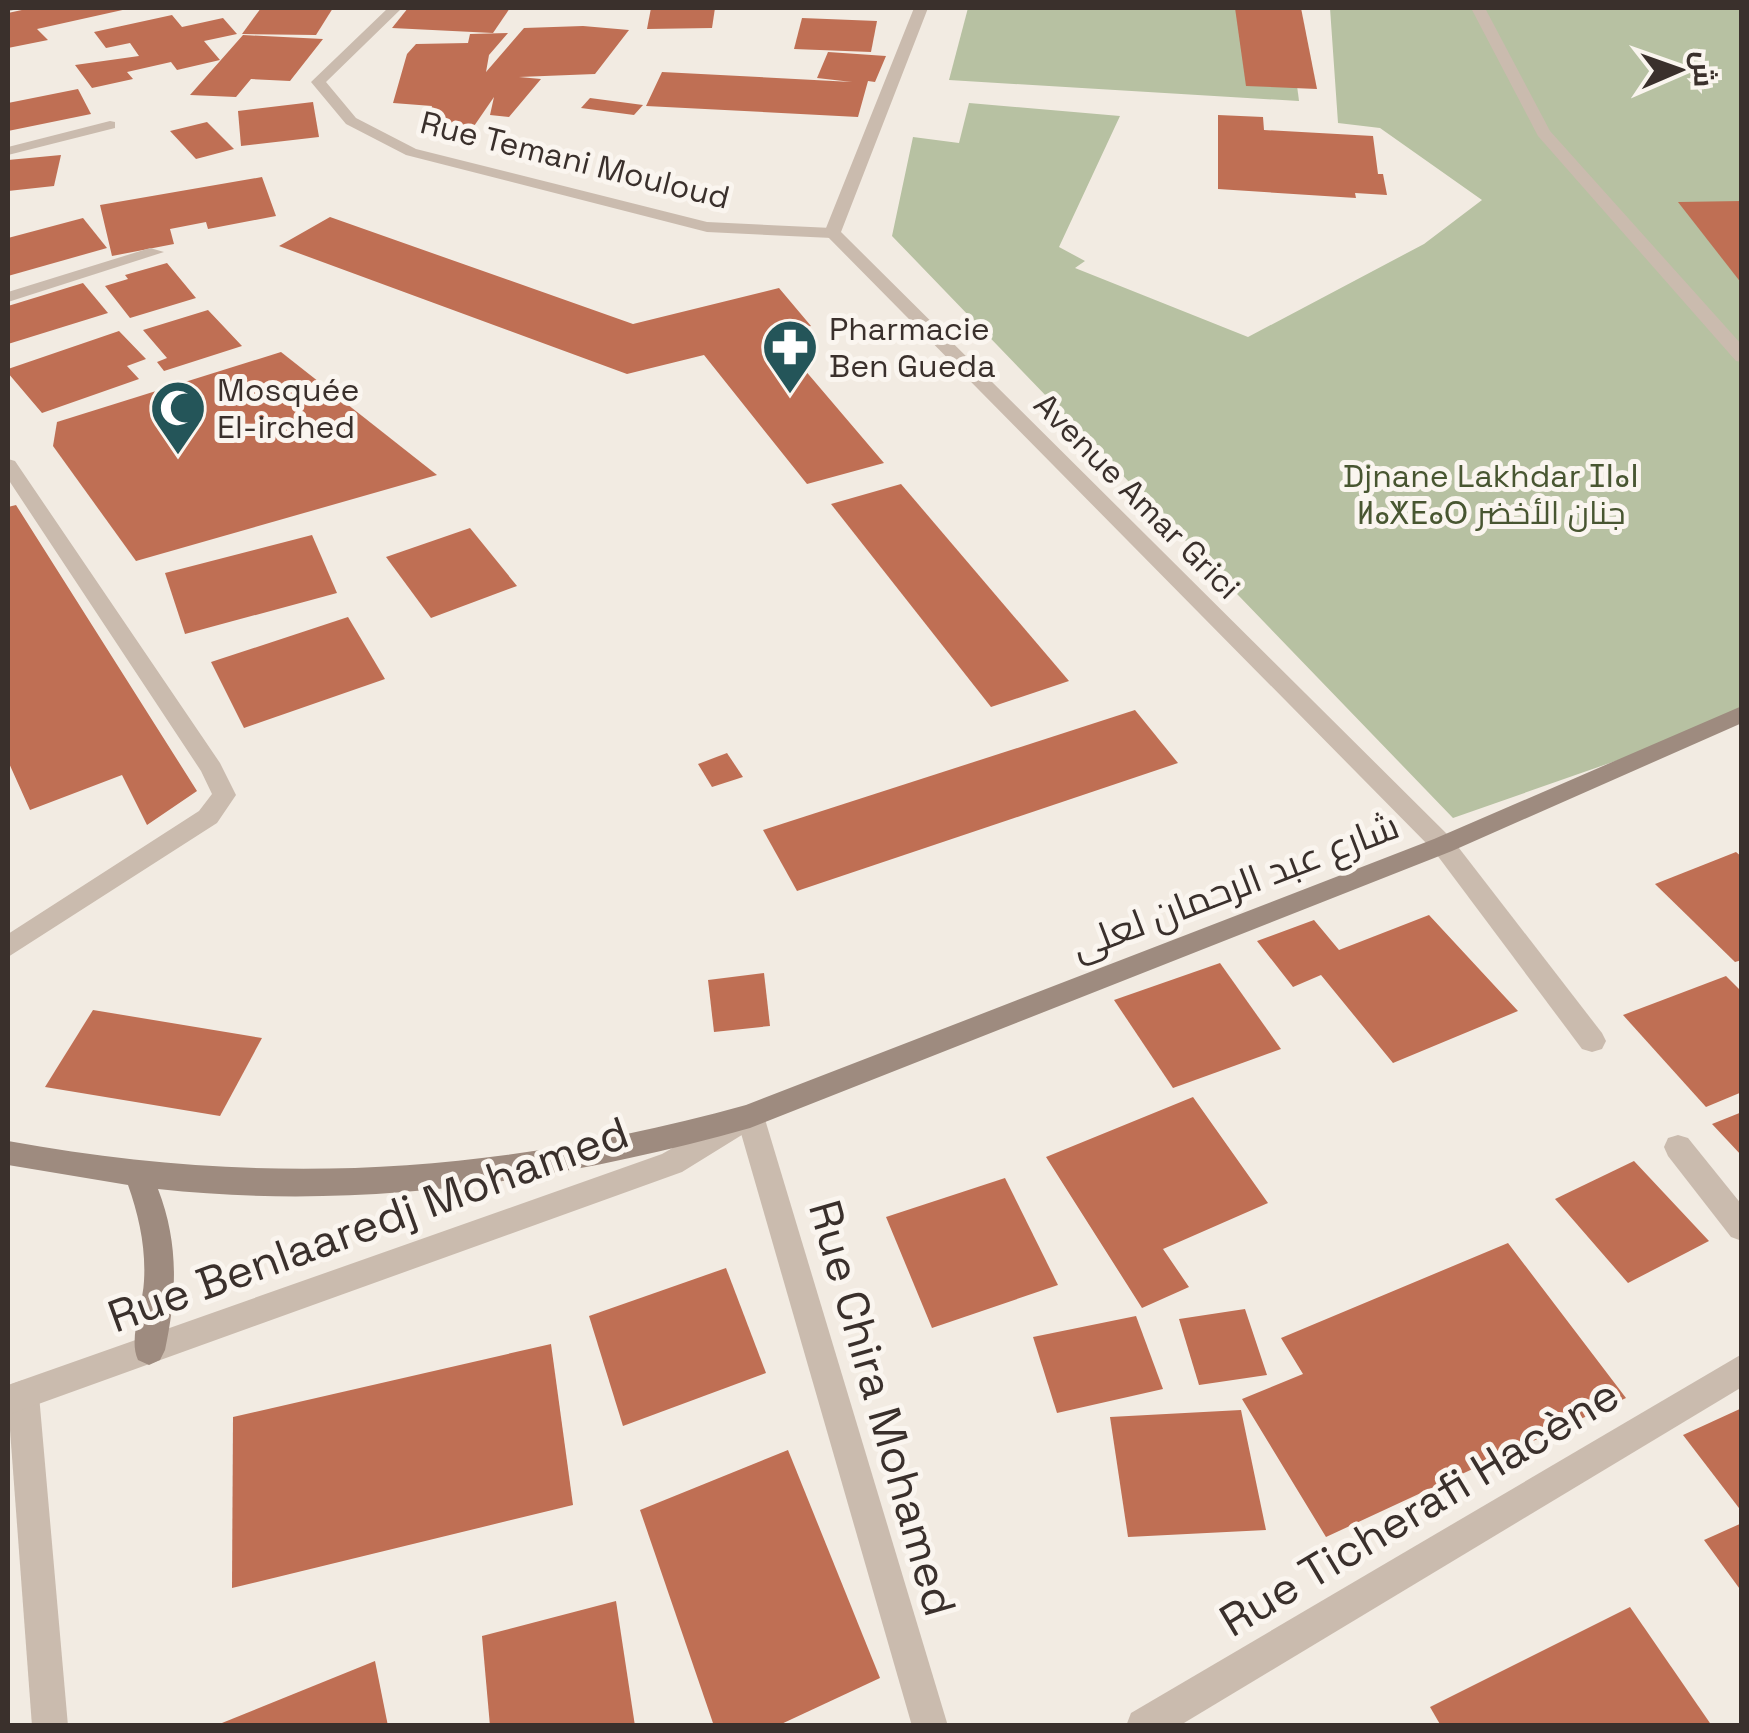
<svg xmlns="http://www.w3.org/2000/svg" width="1749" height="1733" font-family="'Space Grotesk',Cairo,'Noto Sans Tifinagh',sans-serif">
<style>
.green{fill:#b7c1a2}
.building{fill:#bf6f54}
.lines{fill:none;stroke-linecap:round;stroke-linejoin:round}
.service{fill:#cabbae;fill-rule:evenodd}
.minor{fill:#cabbae;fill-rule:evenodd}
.tertiary{fill:#cabbae;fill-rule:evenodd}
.secondary{fill:#9e8b7f;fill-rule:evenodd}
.labels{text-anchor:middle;stroke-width:10;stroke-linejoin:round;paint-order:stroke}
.far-street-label{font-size:32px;fill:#3a302c;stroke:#faf5ef}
.far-poi-label{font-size:32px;fill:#3a302c;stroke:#faf5ef;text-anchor:start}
.far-park-label{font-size:32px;fill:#485631;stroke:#faf5ef}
.street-label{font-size:38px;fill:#3a302c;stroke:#faf5ef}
.near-street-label{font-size:45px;fill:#3a302c;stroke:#faf5ef}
</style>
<rect width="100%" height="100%" fill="#f2ebe2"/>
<g class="green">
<polygon points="968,8 1287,8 1299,101 949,80"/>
<polygon points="1330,8 1741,8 1741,717 1453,818 892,236 913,137 959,143 969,103 1120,116 1059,247 1085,261 1075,268 1248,337 1424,244 1482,200 1380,128 1338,123"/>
</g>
<g class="building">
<polygon points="31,8 127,8 127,9 37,29 48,40 8,48 8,13"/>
<polygon points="261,8 333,8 316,35 242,34"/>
<polygon points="408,8 510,8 493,33 392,28"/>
<polygon points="651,8 715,8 712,28 647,29"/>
<polygon points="1235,8 1301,8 1317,89 1246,86"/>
<polygon points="172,15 182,27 223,18 237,34 204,41 220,60 177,70 171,62 127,72 133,79 92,88 75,65 139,56 130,43 106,48 94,32"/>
<polygon points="802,18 877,21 871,52 794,49"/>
<polygon points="583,26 629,30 595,74 519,77 541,79 509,117 490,115 494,97 472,129 427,125 432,106 393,103 407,54 416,44 468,43 470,34 508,33 489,55 486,72 524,28"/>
<polygon points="243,35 323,39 290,81 251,79 236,97 190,95"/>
<polygon points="828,52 886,56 875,82 868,81 858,117 646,106 662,72 852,82 817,78"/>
<polygon points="78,89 91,114 8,131 8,103"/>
<polygon points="590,98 643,105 634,115 581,108"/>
<polygon points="313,102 319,137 241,146 238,111"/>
<polygon points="1218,115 1263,117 1264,130 1373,136 1378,174 1383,174 1387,195 1355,193 1356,198 1218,189"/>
<polygon points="207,122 234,149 196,159 170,131"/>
<polygon points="61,155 54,186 8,191 8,160"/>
<polygon points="262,177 276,216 208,229 206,222 170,229 174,244 112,256 100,205"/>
<polygon points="1742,201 1742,284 1678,202"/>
<polygon points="330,217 633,324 779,288 811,326 775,335 884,463 807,484 704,355 627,374 279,246"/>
<polygon points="83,218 107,248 8,276 8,238"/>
<polygon points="167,263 196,298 130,318 105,286 128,279 125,275"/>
<polygon points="83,283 108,313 8,344 8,306"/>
<polygon points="208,310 242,346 164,371 157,362 167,358 143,330"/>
<polygon points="119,331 146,359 127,366 139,379 42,413 8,373 8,369"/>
<polygon points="281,352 437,475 136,561 53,446 57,422"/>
<polygon points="901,484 1069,681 991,707 831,504"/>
<polygon points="16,505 197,791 147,825 122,775 30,810 8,761 8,507"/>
<polygon points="470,528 517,586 431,618 386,557"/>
<polygon points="312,535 337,593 185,634 165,573"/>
<polygon points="348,617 385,679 244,728 211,662"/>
<polygon points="1135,710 1178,763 797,891 763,830"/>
<polygon points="727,753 743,777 712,787 698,764"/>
<polygon points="1736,852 1742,857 1742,960 1735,962 1655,884"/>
<polygon points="1429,915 1518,1011 1393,1063 1321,975 1293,987 1257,941 1314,920 1339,950"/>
<polygon points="1220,963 1281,1049 1173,1088 1114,1000"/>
<polygon points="764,973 770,1026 714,1032 708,980"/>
<polygon points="1726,976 1742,992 1742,1092 1706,1107 1623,1015"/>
<polygon points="93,1010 262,1038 220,1116 45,1087"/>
<polygon points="1193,1097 1268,1203 1163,1249 1189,1287 1142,1308 1046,1157"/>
<polygon points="1742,1112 1742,1156 1712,1124"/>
<polygon points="1634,1161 1709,1241 1628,1283 1555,1199"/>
<polygon points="1005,1178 1058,1285 932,1328 886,1217"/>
<polygon points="1508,1243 1626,1398 1326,1537 1242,1399 1303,1374 1281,1338"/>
<polygon points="726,1268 766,1373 623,1426 589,1316"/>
<polygon points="1245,1309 1267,1375 1199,1385 1179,1319"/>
<polygon points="1136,1316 1163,1389 1057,1413 1033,1337"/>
<polygon points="551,1344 573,1505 232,1588 233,1417"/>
<polygon points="1742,1408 1742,1512 1683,1435"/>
<polygon points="1241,1410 1266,1530 1128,1537 1110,1417"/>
<polygon points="788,1450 880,1678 777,1726 714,1726 640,1510"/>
<polygon points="1742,1523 1742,1592 1704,1540"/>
<polygon points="616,1601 635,1726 490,1726 482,1636"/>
<polygon points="1630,1607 1712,1726 1441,1726 1430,1707"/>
<polygon points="375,1661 388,1726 217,1726 217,1725"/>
</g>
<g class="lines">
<polygon class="service" points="1471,8 1485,8 1550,131 1742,345 1742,362 1736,361 1538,136"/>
<g class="minor">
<polygon points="8,8 19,8 8,12"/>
<polygon points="388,8 402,8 326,82 356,118 416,149 707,222 832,228 840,233 832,238 707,232 406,155 346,124 311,82"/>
<polygon points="110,121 115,122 115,128 8,155 8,147"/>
<polygon points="150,248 164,252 8,302 8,292"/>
<polygon points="8,459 15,461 220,763 236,795 217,823 8,957 8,934 199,811 212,794 201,771 8,479"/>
<polygon points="1443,836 1452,839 1602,1033 1606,1041 1602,1049 1592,1052 1582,1049 1434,851 1431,845"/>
<polygon points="750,1104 760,1108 764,1116 948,1726 912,1726 736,1116 740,1108"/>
<polygon points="1678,1135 1688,1138 1742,1205 1742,1241 1731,1237 1668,1156 1664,1147 1668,1138"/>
<polygon points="1742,1354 1742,1387 1179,1726 1126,1726 1131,1713"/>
<polygon points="23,1380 34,1384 39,1395 68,1726 32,1726 8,1403 12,1384"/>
</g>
<g class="tertiary">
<polygon points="914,8 928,8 841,232 1452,839 1455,845 1452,851 1434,851 824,233"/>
<polygon points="748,1105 758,1109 762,1117 758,1125 682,1172 8,1415 8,1385 662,1154"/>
</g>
<path class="secondary" d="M1742 706V723L1452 851 750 1128C557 1182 359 1211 158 1189 179 1243 177 1294 165 1350L160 1360 149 1365 138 1360C128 1339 143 1305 144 1281 146 1248 139 1216 128 1185L8 1165V1141C267 1188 492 1175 746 1105L1434 839Z"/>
</g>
<defs>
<g id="pharmacy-pin" transform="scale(2.875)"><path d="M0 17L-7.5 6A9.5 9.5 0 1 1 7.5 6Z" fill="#245559" stroke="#faf5ef"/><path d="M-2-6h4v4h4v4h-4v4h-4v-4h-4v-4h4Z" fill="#fff"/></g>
<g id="mosque-pin" transform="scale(2.875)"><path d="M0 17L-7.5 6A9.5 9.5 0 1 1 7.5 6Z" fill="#245559" stroke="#faf5ef"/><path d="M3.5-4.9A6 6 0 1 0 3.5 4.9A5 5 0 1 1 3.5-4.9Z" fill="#fff"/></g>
</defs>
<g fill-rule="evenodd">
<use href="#pharmacy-pin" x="790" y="347"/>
<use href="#mosque-pin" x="178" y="408"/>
</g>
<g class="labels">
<g class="far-street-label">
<text transform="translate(575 160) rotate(14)" y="11">Rue Temani Mouloud</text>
<text transform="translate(1137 496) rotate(45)" y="11">Avenue Amar Grici</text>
</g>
<g class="far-poi-label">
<text x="829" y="340">Pharmacie<tspan x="829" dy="37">Ben Gueda</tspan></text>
<text x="217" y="401">Mosquée<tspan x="217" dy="37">El-irched</tspan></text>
</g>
<g class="far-park-label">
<text x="1491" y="487">Djnane Lakhdar ⵊⵏⴰⵏ<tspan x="1491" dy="37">ⵍⴰⵅⴹⴰⵔ جنان الأخضر</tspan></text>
</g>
<g class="street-label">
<text transform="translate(1235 886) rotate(-21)" y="13">شارع عبد الرحمان لعلى</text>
</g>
<g class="near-street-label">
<text transform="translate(368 1224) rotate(-20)" y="16">Rue Benlaaredj Mohamed</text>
<text transform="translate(883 1408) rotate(74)" y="16">Rue Chira Mohamed</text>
<text transform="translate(1419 1507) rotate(-31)" y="16">Rue Ticherafi Hacène</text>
</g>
</g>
<rect width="1749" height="1733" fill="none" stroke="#3a302c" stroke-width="20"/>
<g transform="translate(1679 70) rotate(88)" stroke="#faf5ef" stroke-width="8" paint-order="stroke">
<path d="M0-8L18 38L0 25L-18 38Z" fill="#3a302c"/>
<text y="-15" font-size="28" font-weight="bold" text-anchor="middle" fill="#3a302c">ش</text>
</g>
</svg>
